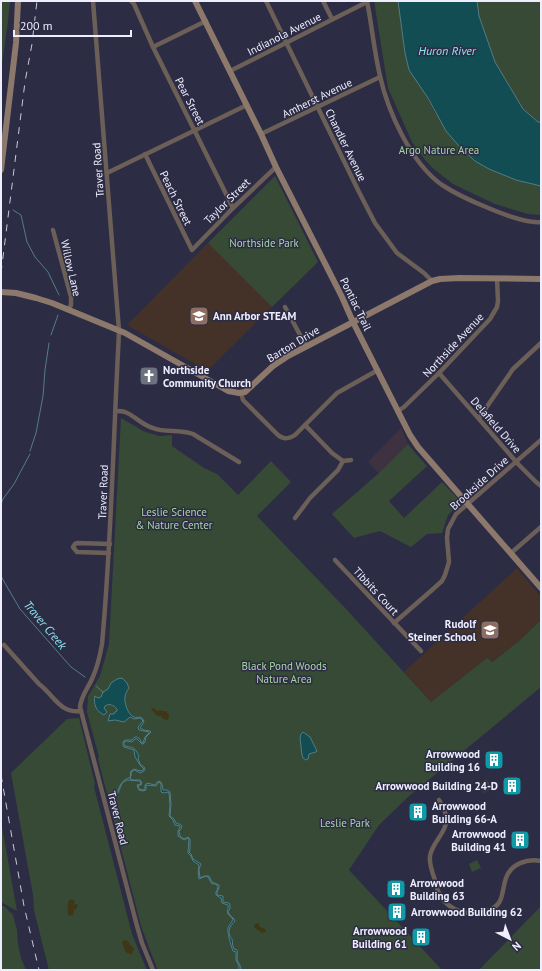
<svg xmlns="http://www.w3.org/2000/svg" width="542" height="971" font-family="'PT Sans',sans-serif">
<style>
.industrial{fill:#3f3240}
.education{fill:#443229}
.green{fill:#374a35}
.sand{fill:#3f3616}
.water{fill:#114d52;stroke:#537d86}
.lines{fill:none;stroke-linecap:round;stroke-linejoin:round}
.stream{stroke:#537d86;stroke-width:1}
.minor{stroke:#6b5f57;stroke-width:4.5}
.secondary{stroke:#8c796c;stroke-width:6}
.rail{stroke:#c8c8da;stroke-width:1;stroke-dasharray:7 7;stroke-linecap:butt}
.labels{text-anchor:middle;stroke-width:3;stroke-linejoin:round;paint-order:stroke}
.street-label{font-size:11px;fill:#eef;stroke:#2d2c45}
.park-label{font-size:11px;fill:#a6d6a0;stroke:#2d2c45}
.poi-label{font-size:11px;font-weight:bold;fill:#eef;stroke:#2d2c45;text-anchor:start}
.water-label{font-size:12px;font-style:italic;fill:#8ae6f0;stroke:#2d2c45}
</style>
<rect width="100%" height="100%" fill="#2d2c45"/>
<polygon class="industrial" points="401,428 408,444 379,473 368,462"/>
<g class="education">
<polygon points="208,243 272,307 207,371 127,325"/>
<polygon points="517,568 541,597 541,620 519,641 491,662 487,658 431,702 404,672"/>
</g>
<g class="green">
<polygon points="1,1 10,1 8,21 1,71"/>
<polygon points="374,1 398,1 405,53 435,113 516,180 541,186 541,215 528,214 495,204 453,184 435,170 426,161 419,152 412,142 388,88"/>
<polygon points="477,1 541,1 541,122 538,122 523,109 495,62 479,16"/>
<polygon points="275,176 318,262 272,307 208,243"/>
<polygon points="121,418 143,431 159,436 172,435 172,446 204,468 217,474 238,495 271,461 291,482 257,516 347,610 431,702 487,658 492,662 519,641 541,620 541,687 408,797 379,825 349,870 442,970 158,970 151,953 141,926 98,759 99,757 87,712 88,696 100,676 109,644"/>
<polygon points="408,444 417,455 427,466 389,501 404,518 442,482 461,502 448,515 442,533 427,534 411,547 380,531 354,538 332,514 379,473"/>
<polygon points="79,718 95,784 94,787 132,934 141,956 147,970 49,970 34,910 33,895 11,773 67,719"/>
<polygon points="486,779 493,788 484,793 478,785"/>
<polygon points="1,821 17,911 1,902"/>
<polygon points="477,860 481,868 472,872 469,864"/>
<polygon points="1,906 4,906 13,915 17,930 18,944 21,958 26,970 1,970"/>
<polygon points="541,906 541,970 479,970"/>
</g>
<g class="sand">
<path d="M152 708H154L157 711C160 710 162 711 166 711L169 715 168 720 163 719 161 716H157L151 709Z"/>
<path d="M70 899 75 901 73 905 76 904 78 905 76 909 74 910 73 915 69 916 68 914C68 909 67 903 70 899Z"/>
<polygon points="258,923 260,927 265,929 266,931 265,932 261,933 260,931 256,929 254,927 255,924"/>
<path d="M124 940H125L128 941 130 945 133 947 134 949 132 954 127 953C124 950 124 946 122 942Z"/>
</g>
<g class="water">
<polygon points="398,1 477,1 479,16 495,62 523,109 538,122 541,122 541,186 516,180 489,169 475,161 459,146 446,131 428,98 409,70 405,53"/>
<path d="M122 678 127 683 129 688C127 691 125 694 125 697 124 703 128 715 134 717 135 718 139 717 140 717L143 719 144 722 140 728 144 730 150 731 151 732 146 737 145 742 143 744H142L137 739H135L132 742 126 741 124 742V744L125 746C135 748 134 747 139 756L138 758 140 764 145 768 144 771 140 773 135 770 132 771 130 779 133 780H140L142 783 141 785H138L139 789 143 790 145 789V785L147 783 155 785 157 782 160 781 162 784 163 790H167L170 792 171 804 170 816 174 819 176 823 178 824H180L182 826 181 829 179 831 180 836 184 839 188 837 190 839V850L189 852 191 854 193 859 201 864 199 869 200 878 204 876H209L212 882 219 885C220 889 216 892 217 895L223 896V902L229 903 230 905V909L228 911 229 914 234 919 235 921C231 925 227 930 230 936 230 937 231 938 232 939 233 942 232 946 234 949L237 950C238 953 237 956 237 959 238 963 241 965 241 970H239V966L236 960V952L233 951C231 946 227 932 228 928 229 925 232 922 233 919 232 918 229 916 228 914 226 911 229 908 228 905L222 903 221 898 216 895V892L217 890 218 887 216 884H212L208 877 206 876 199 879C198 873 198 871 199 865L193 861 191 856 188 853 189 839 188 838 184 840 178 836V831L180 827V826L175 825 173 820 169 816 170 806 169 793 168 792 164 793 161 792V784L159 782 158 783 156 786 146 785V790L143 791 139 790 137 785 141 784 140 781 127 780 122 783 118 793 116 794V793C121 786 120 781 129 778L131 776 130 773 131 771 134 769 140 771 143 770 144 769 140 765 135 757 134 750 124 747 123 745V742L125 740H132L135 737H137L140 739 141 742 143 743 145 737 149 733V732L139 730 138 727 143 721 140 718 134 719 130 717 124 722 115 720 108 721 110 714H114L115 712 117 711V709C113 705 110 703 105 706L104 708 107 712 104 715C96 711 93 704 95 696L98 698 101 697 103 692 108 689 111 683 117 679Z"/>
<polygon points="303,732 310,737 317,751 316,752 309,754 308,759 306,760 303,758 302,755 300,738 301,734"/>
</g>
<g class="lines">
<g class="stream">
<polyline points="13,210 21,215 27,242 35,257 48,272 59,295"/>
<polyline points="51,335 58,315"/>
<polyline points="30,451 36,433 43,396 45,370 49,343"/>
<polyline points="1,504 3,499 14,484 30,454"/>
<polyline points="1,576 6,585 20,609 71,667 85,677"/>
<polyline points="96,686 103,692"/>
</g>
<g class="minor">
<path d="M93 1 119 331 118 352C113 449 111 547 102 644 100 656 97 668 92 679 88 688 81 696 80 707L137 926 142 943 153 970"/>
<polyline points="131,1 134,4 153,47 233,208"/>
<polyline points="266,1 359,192 375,223 397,253 424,273 432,281"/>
<polyline points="323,1 332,19"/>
<path d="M367 1C372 26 374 51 380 76 388 112 411 163 442 185 456 194 471 201 486 207 500 213 526 224 541 222"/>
<polyline points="153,47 206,21"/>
<polyline points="230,71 367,2"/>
<polyline points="261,134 380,77"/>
<polyline points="145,154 192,250 233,208 276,167"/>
<polyline points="107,173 247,105"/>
<polyline points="53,230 71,297 71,305 68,310"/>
<polyline points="285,307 306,346"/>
<polyline points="439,373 519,465 536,482 541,486"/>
<path d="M241 393 243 400 278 435C284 440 289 439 295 435L337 393 378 370"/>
<path d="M116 411C119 411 122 411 125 412 135 416 142 425 153 428 165 433 180 429 193 434L239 462"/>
<polyline points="398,411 404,407 439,373 490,319 497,307 498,301 497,279"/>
<polyline points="479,418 513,369 541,343"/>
<polyline points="343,461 351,460"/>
<polyline points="295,518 310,498 338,470 343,461 332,453 305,425"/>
<polyline points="109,553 77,552 73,547 75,544 77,543 110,544"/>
<polyline points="511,553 541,527"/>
<polyline points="335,560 421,651"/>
<polyline points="394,623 432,590 442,581 445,575 449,562 447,538 448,529 456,514 541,440"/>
<path d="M4 645 39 684C54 695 60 714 81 711"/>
<path d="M439 800C444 807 447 814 446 823 444 835 432 843 430 856 429 864 432 872 435 880 436 886 438 892 441 897 451 912 471 917 487 911 505 905 501 892 506 878 511 864 527 858 541 861"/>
</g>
<g class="secondary">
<polyline points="195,1 261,134 276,167 342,297 353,322 410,435 418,447 541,588"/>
<polyline points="1,170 16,43 18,1"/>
<polyline points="1,292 16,293 36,298 52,303 125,333 228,391 239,393 245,392 273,366 288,356 432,281 440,279 459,278 541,279"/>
</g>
<g class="rail">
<polyline points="1,273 25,82 32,44 37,1"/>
<polyline points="1,775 24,906 39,970"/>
</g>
</g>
<defs>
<g id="school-square" transform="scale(1)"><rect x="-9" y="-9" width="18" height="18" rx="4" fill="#8d6e63" stroke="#2d2c45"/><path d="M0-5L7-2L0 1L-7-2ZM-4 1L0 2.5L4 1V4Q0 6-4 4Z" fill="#fff"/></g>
<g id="church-square" transform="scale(1)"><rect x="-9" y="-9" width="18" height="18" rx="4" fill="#6b7280" stroke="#2d2c45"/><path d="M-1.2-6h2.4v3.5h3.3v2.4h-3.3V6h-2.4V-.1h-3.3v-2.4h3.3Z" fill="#fff"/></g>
<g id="building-square" transform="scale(1)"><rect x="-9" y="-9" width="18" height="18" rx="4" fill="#0f9aa8" stroke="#2d2c45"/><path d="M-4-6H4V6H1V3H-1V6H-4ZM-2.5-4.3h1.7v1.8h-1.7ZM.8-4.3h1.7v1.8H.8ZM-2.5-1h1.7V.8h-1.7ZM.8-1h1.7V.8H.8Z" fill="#fff"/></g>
</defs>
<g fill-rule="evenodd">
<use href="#school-square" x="199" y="316"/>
<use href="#church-square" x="149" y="376"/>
<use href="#school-square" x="490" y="630"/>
<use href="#building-square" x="494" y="760"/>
<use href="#building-square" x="512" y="786"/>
<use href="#building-square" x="418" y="812"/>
<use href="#building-square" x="520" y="840"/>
<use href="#building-square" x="396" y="889"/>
<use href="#building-square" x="397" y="912"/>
<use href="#building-square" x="421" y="937"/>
</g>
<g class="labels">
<g class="street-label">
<text transform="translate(284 34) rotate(-27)" y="4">Indianola Avenue</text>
<text transform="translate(317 98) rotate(-26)" y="4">Amherst Avenue</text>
<text transform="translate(190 101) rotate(63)" y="4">Pear Street</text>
<text transform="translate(346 145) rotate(64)" y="4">Chandler Avenue</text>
<text transform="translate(98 170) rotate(-94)" y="4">Traver Road</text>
<text transform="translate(176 198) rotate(64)" y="4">Peach Street</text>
<text transform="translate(227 201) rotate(-45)" y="4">Taylor Street</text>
<text transform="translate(71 268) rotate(77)" y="4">Willow Lane</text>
<text transform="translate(356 304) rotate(64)" y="4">Pontiac Trail</text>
<text transform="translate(293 344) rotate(-31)" y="4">Barton Drive</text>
<text transform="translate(453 345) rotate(-47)" y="4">Northside Avenue</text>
<text transform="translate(496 425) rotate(49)" y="4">Delafield Drive</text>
<text transform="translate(479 483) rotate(-42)" y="4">Brookside Drive</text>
<text transform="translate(103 492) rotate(-88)" y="4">Traver Road</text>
<text transform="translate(376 591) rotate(47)" y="4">Tibbits Court</text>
<text transform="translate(118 818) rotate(76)" y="4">Traver Road</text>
</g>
<g class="park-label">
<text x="439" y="154">Argo Nature Area</text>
<text x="264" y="247">Northside Park</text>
<text x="174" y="516">Leslie Science<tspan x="174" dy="13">&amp; Nature Center</tspan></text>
<text x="284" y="670">Black Pond Woods<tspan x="284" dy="13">Nature Area</tspan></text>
<text x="345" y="827">Leslie Park</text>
</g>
<g class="poi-label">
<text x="213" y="320">Ann Arbor STEAM</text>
<text x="163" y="374">Northside<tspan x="163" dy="13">Community Church</tspan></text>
<text x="476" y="628" text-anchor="end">Rudolf<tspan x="476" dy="13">Steiner School</tspan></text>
<text x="480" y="758" text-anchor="end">Arrowwood<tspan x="480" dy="13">Building 16</tspan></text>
<text x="498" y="790" text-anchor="end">Arrowwood Building 24-D</text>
<text x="432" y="810">Arrowwood<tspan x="432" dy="13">Building 66-A</tspan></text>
<text x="506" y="838" text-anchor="end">Arrowwood<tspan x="506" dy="13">Building 41</tspan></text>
<text x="410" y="887">Arrowwood<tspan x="410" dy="13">Building 63</tspan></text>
<text x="411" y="916">Arrowwood Building 62</text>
<text x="407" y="935" text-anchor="end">Arrowwood<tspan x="407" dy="13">Building 61</tspan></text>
</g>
<g class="water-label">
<text x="447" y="55">Huron River</text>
<text transform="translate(45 625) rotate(50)" y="4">Traver Creek</text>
</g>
</g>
<rect width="542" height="971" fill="none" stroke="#eeeeff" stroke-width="4"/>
<g transform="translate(510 939) rotate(138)" stroke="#2d2c45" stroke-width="3" paint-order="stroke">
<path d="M0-3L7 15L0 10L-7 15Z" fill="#eeeeff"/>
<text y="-6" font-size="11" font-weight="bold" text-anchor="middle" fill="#eeeeff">N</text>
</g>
<path d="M14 30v6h117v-6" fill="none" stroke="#eeeeff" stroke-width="2"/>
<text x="20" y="30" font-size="12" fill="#eeeeff" stroke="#2d2c45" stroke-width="3" paint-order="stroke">200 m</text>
</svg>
